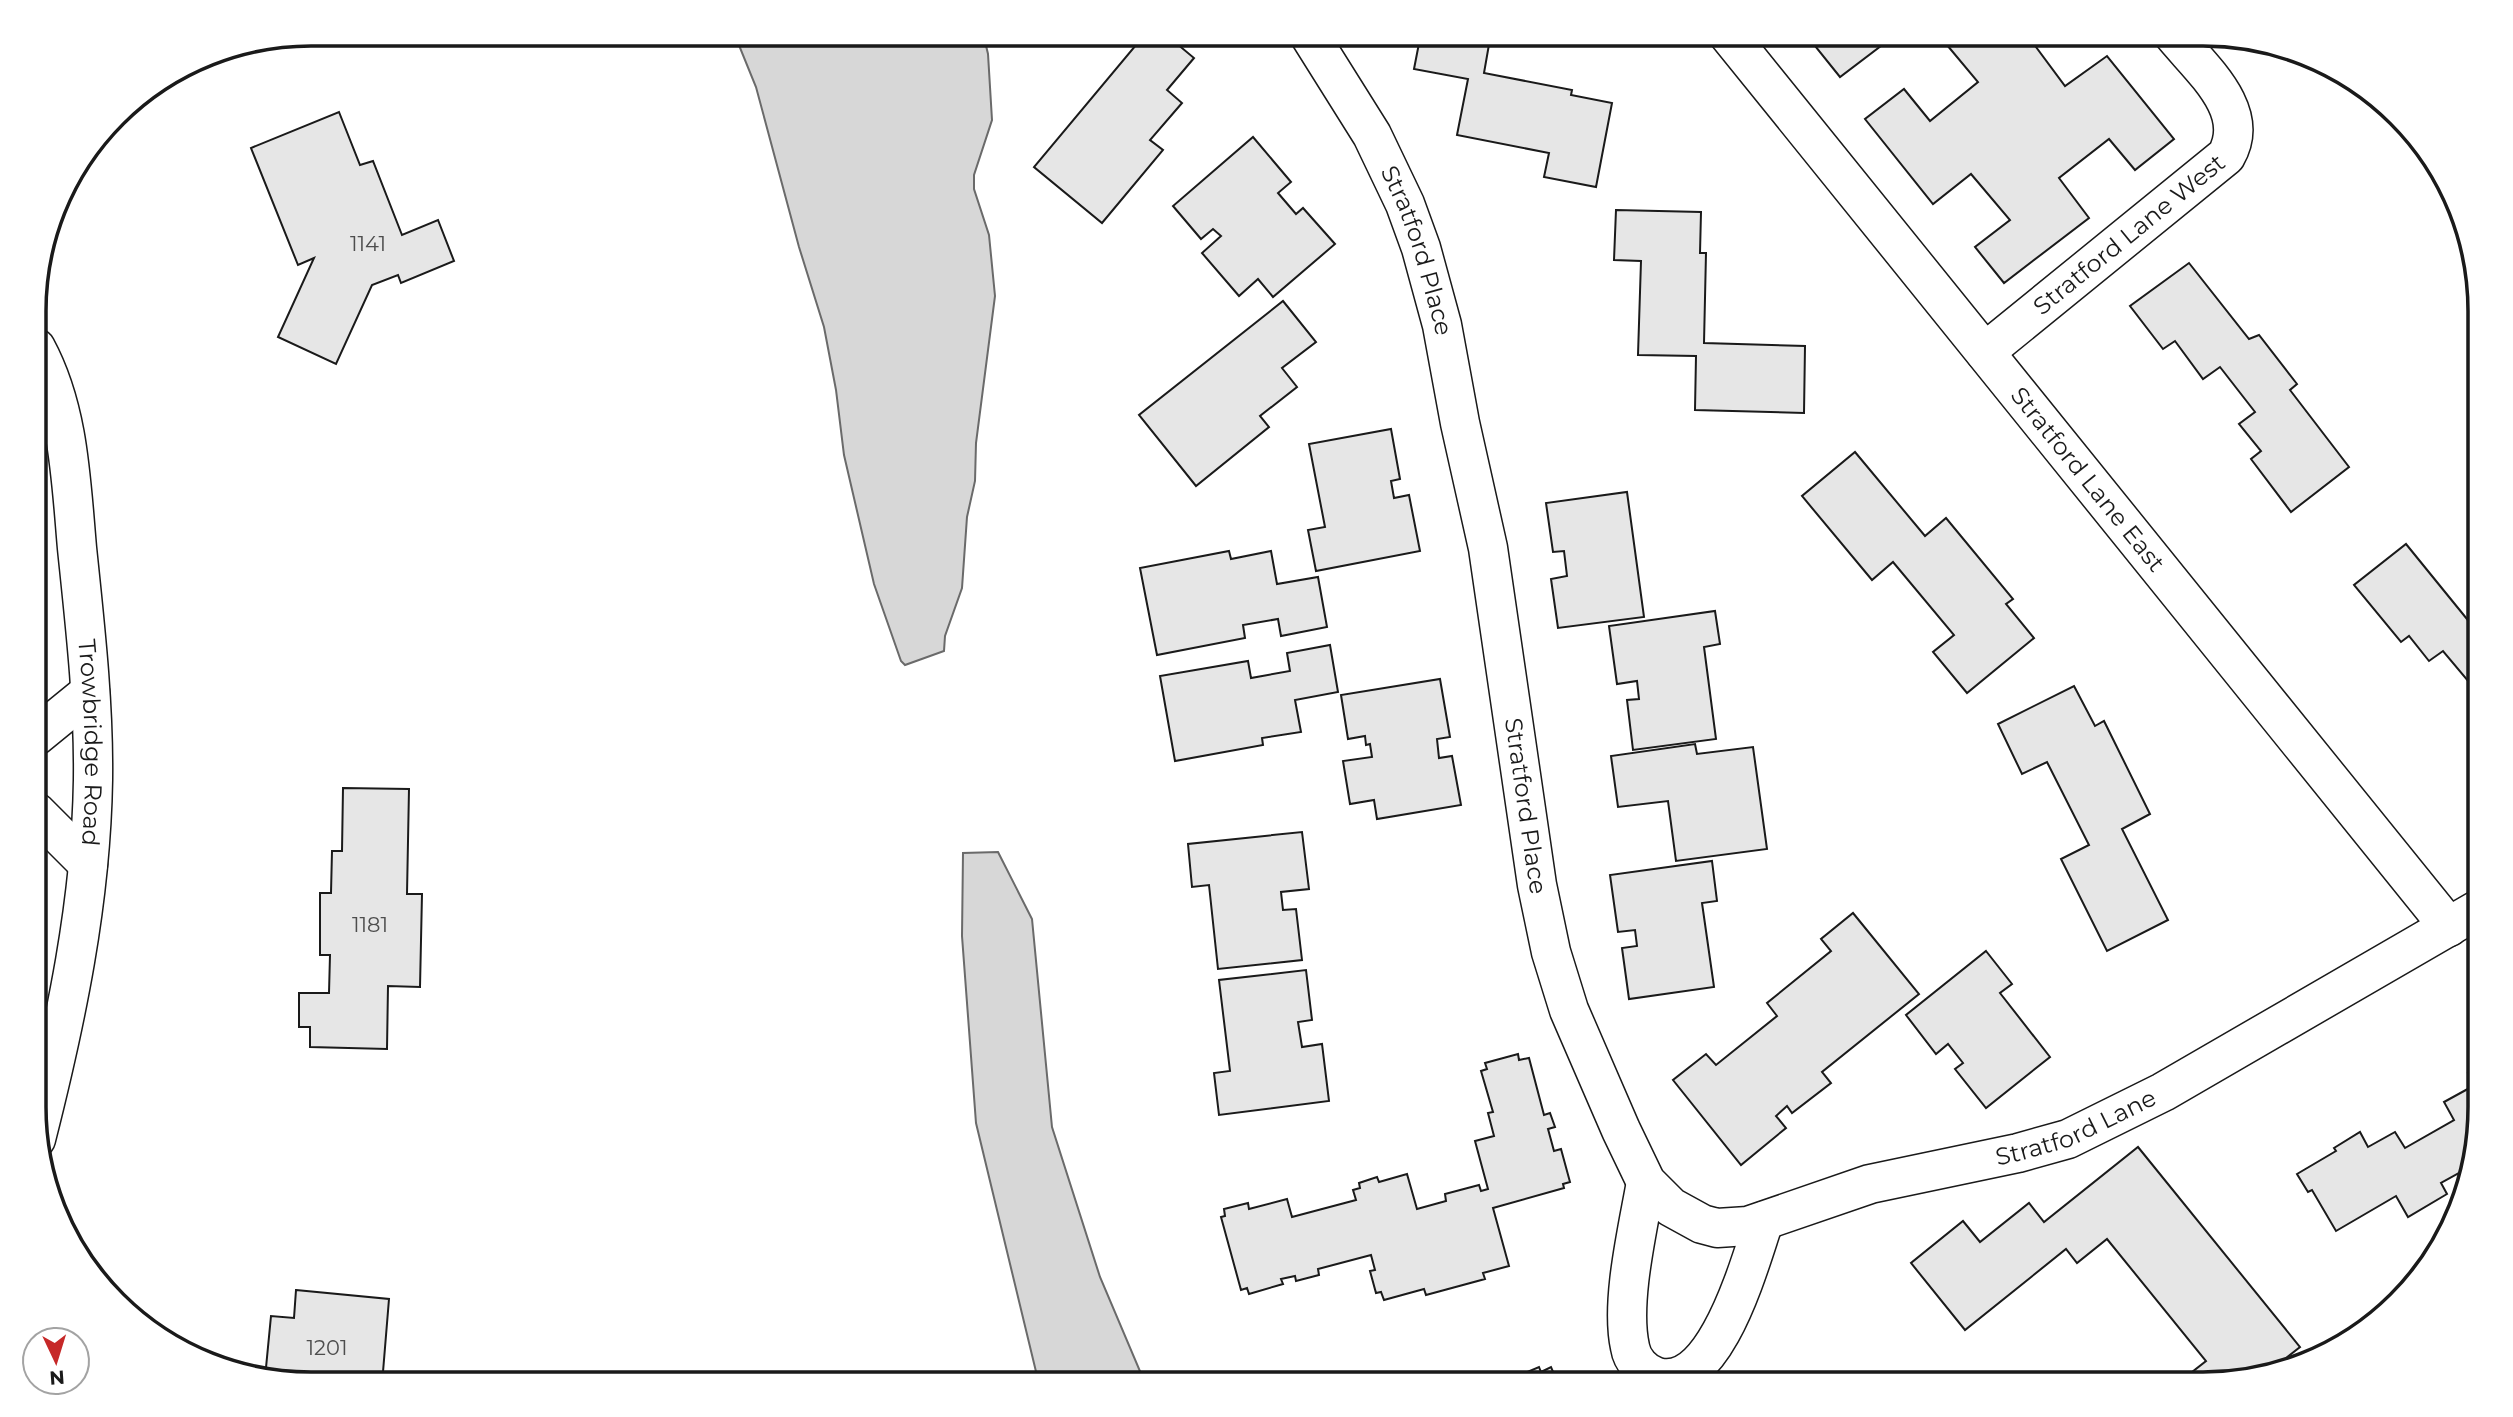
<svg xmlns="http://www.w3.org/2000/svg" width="2513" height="1417" font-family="Montserrat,sans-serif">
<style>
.water{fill:#d7d7d7;stroke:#6a6a6a;stroke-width:2}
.building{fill:#e6e6e6;stroke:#1a1a1a;stroke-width:2}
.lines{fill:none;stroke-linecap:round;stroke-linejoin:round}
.street-casing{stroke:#1a1a1a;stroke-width:41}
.street{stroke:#fff;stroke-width:38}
.labels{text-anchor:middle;stroke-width:5;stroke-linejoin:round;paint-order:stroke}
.number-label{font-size:21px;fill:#4d4d4d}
.street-label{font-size:24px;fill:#1a1a1a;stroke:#fff}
.rim{fill:none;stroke:#1a1a1a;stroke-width:3.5}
</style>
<rect width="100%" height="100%" fill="#fff"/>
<g class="water">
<polygon points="734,33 983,33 988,54 992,120 974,175 974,189 989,235 995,296 976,443 975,481 967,517 962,588 945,636 944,651 905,665 901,661 874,584 844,455 836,390 824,327 799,247 756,87"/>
<polygon points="998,852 1032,919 1052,1127 1100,1277 1145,1383 1039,1384 976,1123 962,936 963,853"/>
</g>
<g class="building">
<polygon points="1146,33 1164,33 1194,58 1167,90 1182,103 1150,140 1163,150 1102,223 1034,167"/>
<polygon points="1421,33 1491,33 1484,73 1572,90 1571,95 1612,103 1596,187 1544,177 1549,153 1457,135 1468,79 1414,69"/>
<polygon points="1821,33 1898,33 1840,77 1811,41"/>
<polygon points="1961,33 2037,33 2030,39 2065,86 2107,56 2174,139 2135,170 2109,139 2059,178 2089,218 2004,283 1975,247 2010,220 1971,174 1933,204 1865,119 1904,89 1930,121 1978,82 1947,45"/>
<polygon points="339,112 360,165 373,161 402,235 438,220 454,261 401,283 398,275 372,285 336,364 278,337 314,258 298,265 251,148"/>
<polygon points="1253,137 1291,182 1278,193 1296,214 1303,208 1335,244 1273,297 1258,279 1239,296 1202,253 1221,236 1213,229 1201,239 1173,206"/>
<polygon points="1616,210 1701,212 1700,253 1706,253 1704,343 1805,346 1804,413 1695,410 1696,356 1638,355 1641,261 1614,260"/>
<polygon points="2189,263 2249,339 2259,335 2297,384 2290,390 2349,467 2291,512 2251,459 2261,451 2239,424 2255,412 2220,367 2203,379 2175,341 2163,349 2130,306"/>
<polygon points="1283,301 1316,342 1282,368 1297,387 1260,416 1269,427 1196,486 1139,415"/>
<polygon points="1391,429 1400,479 1391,481 1394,498 1409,495 1420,551 1316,571 1308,530 1325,527 1309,444"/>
<polygon points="1855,452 1925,536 1946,518 2013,599 2006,604 2034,638 1967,693 1933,652 1954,635 1893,562 1872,580 1802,496"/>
<polygon points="1627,492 1644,617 1558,628 1551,579 1567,576 1564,551 1553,552 1546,503"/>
<polygon points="2406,544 2471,624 2477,619 2479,622 2479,694 2443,651 2429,661 2409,636 2401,642 2354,585"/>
<polygon points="1229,551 1231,559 1271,551 1277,584 1318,577 1327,627 1281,636 1278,619 1243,625 1245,638 1157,655 1140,568"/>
<polygon points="1715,611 1720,644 1704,647 1716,739 1633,750 1627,700 1639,699 1637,681 1617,684 1609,626"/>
<polygon points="1330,645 1338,692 1295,700 1301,732 1262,738 1263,745 1175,761 1160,676 1248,661 1251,678 1290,671 1287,653"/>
<polygon points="1440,679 1450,737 1437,739 1439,758 1452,756 1461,805 1377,819 1374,800 1350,804 1343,761 1372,757 1370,744 1366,745 1365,736 1348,739 1341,695"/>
<polygon points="2074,686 2095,726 2104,721 2150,814 2122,829 2168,920 2107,951 2061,859 2089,845 2047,762 2022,774 1998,724"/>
<polygon points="1695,744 1697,754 1753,747 1767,849 1676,861 1668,801 1618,807 1611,756"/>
<polygon points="343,788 409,789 407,894 422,894 420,987 388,986 387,1049 310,1047 310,1027 299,1027 299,993 329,993 330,955 320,955 320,893 331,893 332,851 342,851"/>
<polygon points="1302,832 1309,889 1281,892 1283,910 1296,909 1302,960 1218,969 1209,885 1192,887 1188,844"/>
<polygon points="1712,861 1717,901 1702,903 1714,987 1629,999 1622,948 1637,946 1635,930 1618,932 1610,875"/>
<polygon points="1853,913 1919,994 1822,1072 1831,1083 1792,1113 1787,1106 1776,1116 1786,1128 1741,1165 1673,1080 1706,1054 1716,1065 1777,1016 1767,1003 1831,951 1821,939"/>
<polygon points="1986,951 2012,984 2000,993 2050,1057 1986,1108 1955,1069 1963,1063 1948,1044 1936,1054 1906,1015"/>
<polygon points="1306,970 1312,1020 1298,1022 1302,1047 1322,1044 1329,1101 1219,1115 1214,1073 1230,1071 1219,980"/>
<polygon points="1518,1054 1519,1060 1529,1058 1544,1115 1550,1113 1555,1127 1548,1129 1554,1151 1561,1149 1570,1182 1563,1184 1564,1188 1493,1208 1509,1266 1483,1273 1485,1279 1426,1295 1424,1289 1384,1300 1381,1292 1376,1293 1370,1271 1375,1270 1371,1255 1318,1269 1319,1275 1296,1281 1295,1276 1281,1279 1283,1284 1249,1294 1247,1288 1241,1290 1221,1217 1225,1216 1224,1209 1248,1203 1249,1209 1287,1199 1292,1217 1356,1200 1353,1190 1360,1188 1359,1183 1377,1177 1379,1182 1407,1174 1417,1209 1446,1201 1445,1194 1479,1185 1481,1191 1488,1189 1475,1141 1494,1136 1488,1113 1493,1112 1481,1071 1487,1069 1485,1063"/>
<polygon points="2479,1066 2479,1124 2466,1169 2441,1183 2447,1194 2408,1217 2396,1196 2336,1231 2312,1190 2308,1192 2297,1174 2336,1151 2334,1148 2360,1132 2368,1147 2395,1132 2405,1148 2454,1120 2444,1102 2475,1085 2468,1073"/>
<polygon points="2138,1147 2300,1347 2276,1366 2220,1383 2178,1383 2206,1361 2107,1239 2077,1263 2066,1249 1965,1330 1911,1263 1963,1221 1980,1242 2029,1203 2044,1222"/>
<polygon points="296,1290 389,1299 382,1384 310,1384 265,1378 271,1316 294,1318"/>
<polygon points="1539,1367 1541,1372 1551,1367 1558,1383 1514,1383 1521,1381 1518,1376"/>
<polygon points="1416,1375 1420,1383 1384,1383 1399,1377 1402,1382"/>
</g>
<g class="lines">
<g class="street-casing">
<g id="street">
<path id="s1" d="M1308 33 1372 135 1405 204 1421 248 1442 325 1460 423 1488 548 1537 885 1551 952 1569 1010 1621 1130 1646 1182 1671 1207 1702 1224 1717 1228 1748 1226 1870 1184 2018 1153 2068 1139 2163 1092 2479 909"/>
<path id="s2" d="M1727 33 2449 927"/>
<path id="s3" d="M36 348C69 409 71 480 77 548 85 625 94 703 93 780 91 903 66 1021 36 1139"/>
<path id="s4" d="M1985 352 2226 156C2253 110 2199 67 2172 33"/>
<polyline points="36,736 90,692"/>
<polyline points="36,812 88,864"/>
<path d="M1646 1182C1638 1228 1620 1302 1630 1347 1632 1360 1643 1373 1657 1377 1716 1393 1750 1261 1764 1221"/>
</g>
</g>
<use href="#street" class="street"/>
</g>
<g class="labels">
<g class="number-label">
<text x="368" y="251">1141</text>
<text x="370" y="932">1181</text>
<text x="327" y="1355">1201</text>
</g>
<g class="street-label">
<text dy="8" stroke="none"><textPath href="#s4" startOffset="186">Stratford Lane West</textPath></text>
<text dy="8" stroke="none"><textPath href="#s1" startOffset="245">Stratford Place</textPath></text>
<text dy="8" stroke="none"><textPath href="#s2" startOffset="574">Stratford Lane East</textPath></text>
<text dy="8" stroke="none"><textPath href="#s3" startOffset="401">Trowbridge Road</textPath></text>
<text dy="8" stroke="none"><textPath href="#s1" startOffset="812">Stratford Place</textPath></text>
<text dy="8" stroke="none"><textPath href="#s1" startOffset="1670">Stratford Lane</textPath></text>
</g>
</g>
<path d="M0 0H2513V1417H0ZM311 46H2203A265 265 0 0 1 2468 311V1107A265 265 0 0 1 2203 1372H311A265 265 0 0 1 46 1107V311A265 265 0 0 1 311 46Z" fill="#fff" fill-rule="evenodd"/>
<path class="rim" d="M311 46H2203A265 265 0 0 1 2468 311V1107A265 265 0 0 1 2203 1372H311A265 265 0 0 1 46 1107V311A265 265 0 0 1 311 46Z"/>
<g transform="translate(56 1361) rotate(176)"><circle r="33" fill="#ffffff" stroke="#a3a3a3" stroke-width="2"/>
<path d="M0-5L12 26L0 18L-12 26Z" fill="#c62828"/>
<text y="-10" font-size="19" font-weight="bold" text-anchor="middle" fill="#1a1a1a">N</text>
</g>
</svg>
